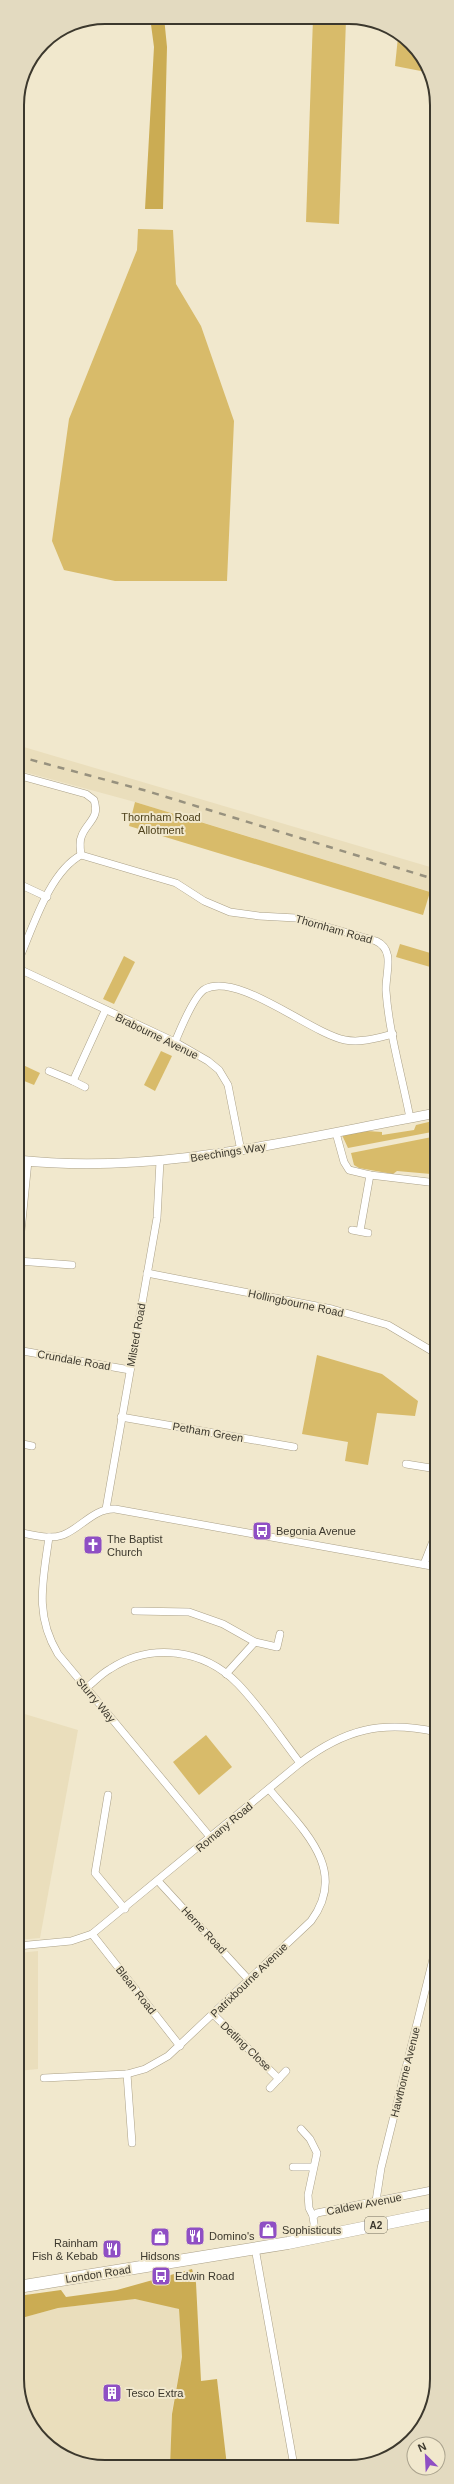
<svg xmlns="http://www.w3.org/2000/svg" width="454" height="2484" font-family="Arial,sans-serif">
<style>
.built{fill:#eadebc}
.green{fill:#d8bb6a}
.forest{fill:#cbac53}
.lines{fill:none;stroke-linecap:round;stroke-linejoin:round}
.minor-casing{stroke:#aba188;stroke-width:8}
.tertiary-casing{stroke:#aba188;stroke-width:10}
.primary-casing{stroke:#aba188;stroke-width:13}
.minor{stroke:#fff;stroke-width:7}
.tertiary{stroke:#fff;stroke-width:9}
.primary{stroke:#fff;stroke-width:12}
.rail{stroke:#97917e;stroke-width:2.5;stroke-dasharray:7 7;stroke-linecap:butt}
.labels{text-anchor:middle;stroke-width:4;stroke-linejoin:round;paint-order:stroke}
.shield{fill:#f1e8cd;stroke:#726d5d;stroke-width:1}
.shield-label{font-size:10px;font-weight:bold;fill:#3c382d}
.park-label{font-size:11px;fill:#4f421c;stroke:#f1e8cd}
.street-label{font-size:11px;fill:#3c382d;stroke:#f1e8cd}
.poi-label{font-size:11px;fill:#3c382d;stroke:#f1e8cd;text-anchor:start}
.rim{fill:none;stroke:#3c382d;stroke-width:2}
</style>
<rect width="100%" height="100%" fill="#f1e8cd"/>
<g class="built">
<polygon points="17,745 437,869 437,894 135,802 17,770"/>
<polygon points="18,1712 78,1730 40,1938 18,1940"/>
<polygon points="38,1951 38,2069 18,2071 18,1953"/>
<polygon points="133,2299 155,2302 179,2309 182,2357 172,2411 170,2466 88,2465 39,2437 18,2390 18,2319 58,2308"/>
</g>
<g class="green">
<polygon points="313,18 346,19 339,224 306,222"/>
<polygon points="398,37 415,47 426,72 395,66"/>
<polygon points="138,229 173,230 176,284 201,326 234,421 227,581 115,581 64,570 52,541 69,419 137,250"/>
<polygon points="135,802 430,892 423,915 129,826"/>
<polygon points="400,944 437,955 437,969 396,957"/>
<polygon points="124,956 135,962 114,1004 103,999"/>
<polygon points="161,1051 172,1056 155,1091 144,1085"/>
<polygon points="23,1065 40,1073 34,1085 17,1078"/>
<polygon points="437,1120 437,1131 348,1148 342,1135 367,1131 382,1132 382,1135 414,1130 416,1125"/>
<polygon points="437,1136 437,1178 431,1178 431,1174 397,1171 393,1174 359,1168 354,1165 351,1153"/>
<polygon points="317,1355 382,1374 418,1401 415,1416 377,1413 368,1465 345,1461 348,1442 302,1434"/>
<polygon points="206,1735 232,1767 199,1795 173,1762"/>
</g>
<g class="forest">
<polygon points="150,17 164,17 167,47 163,209 145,209 154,47"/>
<polygon points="192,2269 196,2283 201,2381 217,2379 227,2466 170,2466 172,2414 182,2357 179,2309 135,2299 58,2308 18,2319 18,2296 61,2290 66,2297 117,2290"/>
</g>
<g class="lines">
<g class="minor-casing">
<g id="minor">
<path d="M17 775 86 794 94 800C100 818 88 821 82 835 79 841 80 848 81 855"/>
<polyline points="17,883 47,897"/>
<path d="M17 964C32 931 48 873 81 855L176 883 204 901 230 912 259 916 296 918 376 941C396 950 385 974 386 991 389 1033 402 1076 410 1118"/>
<polyline points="17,968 175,1042 208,1061 219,1070 228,1085 241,1151"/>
<path d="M175 1042C180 1030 194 995 205 989 239 972 310 1033 345 1040 361 1043 377 1038 393 1034"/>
<polyline points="49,1071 73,1081 105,1011"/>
<polyline points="73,1081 85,1087"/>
<polyline points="336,1133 344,1162 349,1170 370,1175 437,1183"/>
<polyline points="28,1161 18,1261 72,1265"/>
<polyline points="352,1230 368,1233"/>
<polyline points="360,1231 370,1175"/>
<polyline points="147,1273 332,1309 388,1325 437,1354"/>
<polyline points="17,1350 130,1370"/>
<polyline points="121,1417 294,1447"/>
<polyline points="18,1443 32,1446"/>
<polyline points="406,1464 437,1469"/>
<polyline points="106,1509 157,1218 160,1161"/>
<path d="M18 1532C32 1535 49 1540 63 1535 81 1528 94 1508 115 1509L437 1567"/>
<path d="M49 1537C43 1581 34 1614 58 1654L211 1838"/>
<polyline points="424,1564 437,1531"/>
<polyline points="135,1611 189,1612 223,1624 255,1642 226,1674"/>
<polyline points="255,1642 277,1647 280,1634"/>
<path d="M86 1688C94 1682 101 1674 110 1669 151 1642 204 1649 238 1684 261 1708 280 1737 300 1763"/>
<polyline points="108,1795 95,1873 125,1909"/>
<polyline points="159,1882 248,1979"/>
<polyline points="92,1934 180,2046"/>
<path d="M18 1946 71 1941 92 1934 300 1763C345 1729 382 1720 437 1732"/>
<polyline points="213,2014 279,2079"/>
<polyline points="127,2074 132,2143"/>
<path d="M44 2078 127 2074 145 2069 168 2056 311 1921C350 1869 301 1828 269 1789"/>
<polyline points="270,2088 286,2071"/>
<polyline points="301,2129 310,2139 317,2153 308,2195 309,2208 313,2216"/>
<polyline points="293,2167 313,2167"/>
<polyline points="376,2201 381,2168 437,1943"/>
<polyline points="316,2237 313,2217 317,2213 437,2189"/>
<polyline points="255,2248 294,2466"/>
</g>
</g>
<g class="tertiary-casing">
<path id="tertiary" d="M17 1160C159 1176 298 1138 437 1113"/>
</g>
<g class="primary-casing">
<polyline id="primary" points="18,2287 288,2243 437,2213"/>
</g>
<use href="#minor" class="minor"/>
<use href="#tertiary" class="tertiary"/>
<use href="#primary" class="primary"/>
<polyline class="rail" points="17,756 147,791 437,880"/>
</g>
<defs>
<g id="bus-square" transform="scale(1)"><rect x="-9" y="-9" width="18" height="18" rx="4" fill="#8f4fc4" stroke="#f1e8cd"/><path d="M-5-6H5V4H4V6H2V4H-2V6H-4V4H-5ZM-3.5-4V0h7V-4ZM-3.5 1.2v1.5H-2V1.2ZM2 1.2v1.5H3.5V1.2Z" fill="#fff"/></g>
<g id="church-square" transform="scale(1)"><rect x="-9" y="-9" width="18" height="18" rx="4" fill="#8f4fc4" stroke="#f1e8cd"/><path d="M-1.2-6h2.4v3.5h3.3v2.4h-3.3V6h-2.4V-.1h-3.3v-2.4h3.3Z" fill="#fff"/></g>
<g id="shop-square" transform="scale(1)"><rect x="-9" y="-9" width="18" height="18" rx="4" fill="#8f4fc4" stroke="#f1e8cd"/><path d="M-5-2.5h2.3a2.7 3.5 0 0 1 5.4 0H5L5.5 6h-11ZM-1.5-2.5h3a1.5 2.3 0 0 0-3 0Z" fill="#fff"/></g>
<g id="restaurant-square" transform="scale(1)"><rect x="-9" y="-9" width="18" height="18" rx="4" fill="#8f4fc4" stroke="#f1e8cd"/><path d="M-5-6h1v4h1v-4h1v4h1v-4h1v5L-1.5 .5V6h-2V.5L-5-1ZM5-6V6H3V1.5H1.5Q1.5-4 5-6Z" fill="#fff"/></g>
<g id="building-square" transform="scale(1)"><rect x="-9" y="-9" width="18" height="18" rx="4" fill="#8f4fc4" stroke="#f1e8cd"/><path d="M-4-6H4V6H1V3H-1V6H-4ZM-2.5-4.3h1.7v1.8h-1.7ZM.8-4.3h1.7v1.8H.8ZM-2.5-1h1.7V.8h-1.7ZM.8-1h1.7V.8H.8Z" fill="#fff"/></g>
</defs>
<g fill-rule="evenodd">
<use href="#bus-square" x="262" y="1531"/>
<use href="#church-square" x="93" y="1545"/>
<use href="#shop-square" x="268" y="2230"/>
<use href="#restaurant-square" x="195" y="2236"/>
<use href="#shop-square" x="160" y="2237"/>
<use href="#restaurant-square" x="112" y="2249"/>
<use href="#bus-square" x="161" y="2276"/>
<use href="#building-square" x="112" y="2393"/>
</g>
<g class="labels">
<rect class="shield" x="365" y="2217" width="22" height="16" rx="3"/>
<g class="shield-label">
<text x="376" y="2229">A2</text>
</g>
<g class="park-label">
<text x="161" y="821">Thornham Road<tspan x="161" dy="13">Allotment</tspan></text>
</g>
<g class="street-label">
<text transform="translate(334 929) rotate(16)" y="4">Thornham Road</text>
<text transform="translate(157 1036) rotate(26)" y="4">Brabourne Avenue</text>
<text transform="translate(228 1152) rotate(-9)" y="4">Beechings Way</text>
<text transform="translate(296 1303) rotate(12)" y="4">Hollingbourne Road</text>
<text transform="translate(136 1335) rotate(-80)" y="4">Milsted Road</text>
<text transform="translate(74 1360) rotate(10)" y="4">Crundale Road</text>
<text transform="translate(208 1432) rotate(10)" y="4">Petham Green</text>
<text transform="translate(96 1700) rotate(50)" y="4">Sturry Way</text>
<text transform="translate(224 1827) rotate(-40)" y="4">Romany Road</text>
<text transform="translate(204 1930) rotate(47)" y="4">Herne Road</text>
<text transform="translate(249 1980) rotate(-44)" y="4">Patrixbourne Avenue</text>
<text transform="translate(136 1990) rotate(52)" y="4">Blean Road</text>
<text transform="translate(246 2046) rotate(44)" y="4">Detling Close</text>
<text transform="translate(405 2072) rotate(-76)" y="4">Hawthorne Avenue</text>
<text transform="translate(364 2204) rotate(-11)" y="4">Caldew Avenue</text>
<text transform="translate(98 2274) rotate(-9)" y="4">London Road</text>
</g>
<g class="poi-label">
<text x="276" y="1535">Begonia Avenue</text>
<text x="107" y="1543">The Baptist<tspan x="107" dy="13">Church</tspan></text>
<text x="282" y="2234">Sophisticuts</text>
<text x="209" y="2240">Domino's</text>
<text x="98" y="2247" text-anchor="end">Rainham<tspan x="98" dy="13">Fish &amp; Kebab</tspan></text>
<text x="160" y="2260" text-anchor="middle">Hidsons</text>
<text x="175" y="2280">Edwin Road</text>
<text x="126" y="2397">Tesco Extra</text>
</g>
</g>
<path d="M0 0H454V2484H0ZM105 24H349A81 81 0 0 1 430 105V2379A81 81 0 0 1 349 2460H105A81 81 0 0 1 24 2379V105A81 81 0 0 1 105 24Z" fill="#e3dac0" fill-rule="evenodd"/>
<path class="rim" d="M105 24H349A81 81 0 0 1 430 105V2379A81 81 0 0 1 349 2460H105A81 81 0 0 1 24 2379V105A81 81 0 0 1 105 24Z"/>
<g transform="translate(426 2456) rotate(336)"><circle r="19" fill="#f1e8cd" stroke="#a9a28d"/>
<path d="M0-3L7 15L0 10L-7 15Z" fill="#8f4fc4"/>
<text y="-6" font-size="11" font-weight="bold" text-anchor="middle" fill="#3c382d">N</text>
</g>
</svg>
